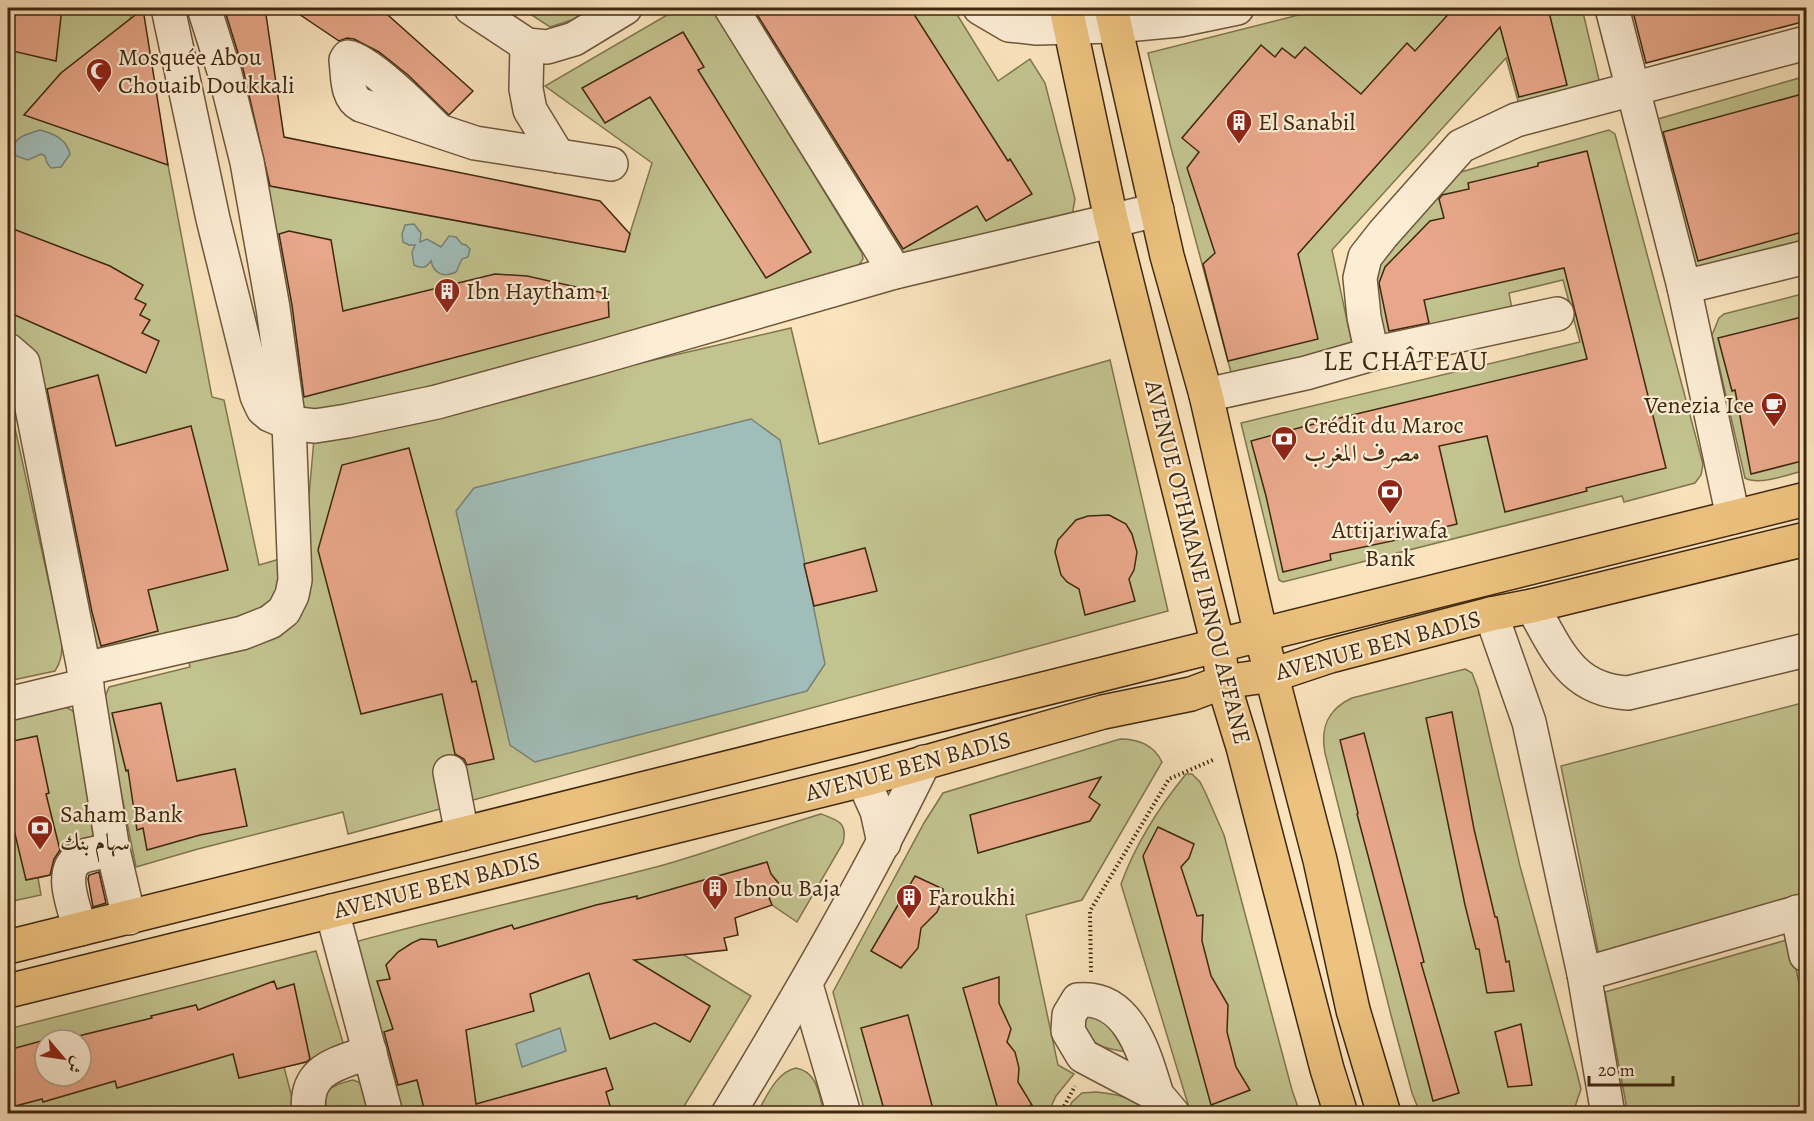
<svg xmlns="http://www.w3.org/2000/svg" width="1814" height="1121" font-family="Alegreya,Amiri,serif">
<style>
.green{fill:#c2c38f;stroke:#80764f;stroke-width:1.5;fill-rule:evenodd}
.water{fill:#a1bdb9;stroke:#7a8175;stroke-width:1.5}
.building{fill:#e8a78a;stroke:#3f280f;stroke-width:1.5}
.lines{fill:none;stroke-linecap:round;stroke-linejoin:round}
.minor-casing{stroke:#6e573b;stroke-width:36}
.major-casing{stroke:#3f280f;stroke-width:36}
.path{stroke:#3f280f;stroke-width:4;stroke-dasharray:1.5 3;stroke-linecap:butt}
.minor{stroke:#fcedd5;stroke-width:33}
.major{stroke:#edc27f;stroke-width:33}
.labels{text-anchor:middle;stroke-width:4.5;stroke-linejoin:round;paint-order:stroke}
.poi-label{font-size:24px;fill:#3f280f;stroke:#fcedd5;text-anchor:start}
.street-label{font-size:24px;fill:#3f280f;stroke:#fcedd5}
.quarter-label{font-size:27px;letter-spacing:1.5px;fill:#3f280f;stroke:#fcedd5}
</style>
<rect width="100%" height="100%" fill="#fae4be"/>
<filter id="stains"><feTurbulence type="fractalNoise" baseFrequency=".00333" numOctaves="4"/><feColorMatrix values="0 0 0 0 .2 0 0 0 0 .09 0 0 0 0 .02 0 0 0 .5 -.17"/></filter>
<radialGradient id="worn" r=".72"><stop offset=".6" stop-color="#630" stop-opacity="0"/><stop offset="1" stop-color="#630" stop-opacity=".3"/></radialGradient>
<g class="green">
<polygon points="8,8 129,8 131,18 61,73 25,115 168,165 212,397 224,400 259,565 304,552 314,439 791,328 819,444 1110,360 1168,611 348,834 343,812 198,849 136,867 103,702 109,687 190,667 183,637 97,656 8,339"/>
<polygon points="521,8 594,8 575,19 550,27"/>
<polygon points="679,8 710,8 714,12 862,253 863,259 852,275 741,302 315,417 299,416 262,184 624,252 652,163 545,86"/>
<polygon points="743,8 953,8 998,81 1030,59 1045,83 1075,199 1072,216 902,258"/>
<polygon points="1326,8 1582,8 1600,84 1520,108 1506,58 1332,250 1352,344 1232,376 1171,148 1148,53"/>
<polygon points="1806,76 1806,245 1694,269 1653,129 1658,119"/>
<polygon points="1609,130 1615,134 1703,464 1701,475 1695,483 1624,502 1622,496 1283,582 1279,580 1241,423 1580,342 1563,280 1509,293 1512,309 1385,337 1373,285 1373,272 1454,174"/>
<path d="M1806 293V470C1790 474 1759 486 1745 478L1712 335 1719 318 1724 314Z"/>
<path d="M8 396 62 643C62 654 61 662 55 671L8 681Z"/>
<path d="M1465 669 1472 673 1478 689 1520 866 1577 1073 1581 1089 1573 1113H1420L1412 1093 1392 1019 1325 753C1320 727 1328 709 1352 698Z"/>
<polygon points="1806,702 1806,899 1599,956 1561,766"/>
<polygon points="64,706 73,711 77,719 94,841 60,849 65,871 38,878 41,895 8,902 8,721"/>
<path d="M1120 739C1138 739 1154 745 1162 762L1082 900 1026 915 1058 1065 1074 1074 1056 1096 1048 1113H865L833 992 924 823 943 793Z"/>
<path d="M1186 774H1192L1200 782 1206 794 1224 835 1292 1090 1300 1113 1192 1114 1190 1111 1121 884C1136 843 1159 807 1186 774Z"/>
<path d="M821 814C838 820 848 823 843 843L797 922 772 905 769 898 779 892 778 882 771 874 672 889 684 955 751 996 680 1113H403L355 942C455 915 556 893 656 867 712 852 766 830 821 814Z"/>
<polygon points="1790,939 1806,1018 1806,1113 1634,1113 1627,1109 1605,992"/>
<path d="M316 951 346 1053 284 1067 296 1113H8V1029ZM45 1040H81V1076H45Z"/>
<path d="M1082 1015 1103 1016 1128 1052C1106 1049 1096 1047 1081 1030Z"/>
<path d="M796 1068C818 1072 819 1095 824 1113H757C766 1098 776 1072 796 1068Z"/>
<path d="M353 1080 361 1083 375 1113H327C321 1090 331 1085 353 1080Z"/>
<path d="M1096 1092C1117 1094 1134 1097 1148 1113L1066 1114 1072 1102 1082 1093Z"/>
</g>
<g class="water">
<path d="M40 130C53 133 67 140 70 154L61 167 51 168 47 163 45 156 41 154 28 160 16 156C9 137 25 135 40 130Z"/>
<path d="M414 224 421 233 420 242 427 239 441 247 449 236 456 237 462 244 466 245 470 249 468 257 462 259 456 272C444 278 434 274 431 261 426 268 422 269 414 265L412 252 415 245H409L403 242 402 234 405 225Z"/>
<polygon points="751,419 780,440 825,664 807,691 535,762 510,745 456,511 474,488"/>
<polygon points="560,1028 566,1051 522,1067 516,1044"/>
</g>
<g class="building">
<polygon points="8,8 62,8 56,61 8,50"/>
<polygon points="224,8 265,8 284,137 600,201 630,234 625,252 270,186 243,69"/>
<polygon points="290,8 380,8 473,91 449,115 408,75 379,52 354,39 347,38 339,41"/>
<polygon points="753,8 910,8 1008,161 1010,159 1032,194 986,221 977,206 903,249"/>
<polygon points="1454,8 1548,8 1567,85 1519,97 1500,27 1298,254 1318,339 1228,361 1203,264 1215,253 1187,168 1199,152 1182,138 1261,45 1275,57 1282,48 1295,58 1305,47 1361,94 1407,43 1415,51"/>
<polygon points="1632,8 1806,8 1806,21 1646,63"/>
<polygon points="143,9 168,165 24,115 61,73"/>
<polygon points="683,32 704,67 698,70 811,252 766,278 650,97 605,123 582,88"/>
<polygon points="1806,93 1806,231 1698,261 1663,132"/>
<polygon points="1587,151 1666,468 1586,488 1587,491 1505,512 1487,436 1439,446 1457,524 1416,534 1416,536 1330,554 1331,560 1283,572 1266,496 1251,441 1306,426 1587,359 1564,268 1424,300 1429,323 1389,331 1379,283 1385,267 1430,221 1444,218 1439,199 1442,195 1469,189 1468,183 1538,166 1538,163"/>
<polygon points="8,227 110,266 143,285 135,299 146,304 140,315 150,320 142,333 159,341 146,373 8,312"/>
<polygon points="289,231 331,240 343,311 495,274 527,276 608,294 609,317 304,397 292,305 279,234"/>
<polygon points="1806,316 1806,460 1751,474 1735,390 1732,391 1718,338"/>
<polygon points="98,375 116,446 191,426 228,570 148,590 158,631 101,646 92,612 47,389"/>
<polygon points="409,448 472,682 476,681 494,759 467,765 464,759 455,754 442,694 361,714 318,550 342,465"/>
<polygon points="1109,515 1126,524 1132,534 1137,552 1134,570 1129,579 1135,601 1085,615 1079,589 1067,582 1061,575 1055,552 1058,540 1076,520 1088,516"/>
<polygon points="865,548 877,591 814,606 804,564"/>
<polygon points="161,703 177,781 235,769 247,826 200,835 147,850 143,828 137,830 128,770 126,771 112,713"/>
<polygon points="1452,712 1474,829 1495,917 1497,917 1506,962 1509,961 1514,991 1487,993 1479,949 1476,949 1465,905 1426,718"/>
<polygon points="1364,733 1424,962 1421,963 1459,1093 1433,1101 1357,814 1358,813 1340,740"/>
<polygon points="37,736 49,793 46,794 60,850 54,859 50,875 26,880 8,805 8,742"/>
<polygon points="1101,777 1089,797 1100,805 1090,821 978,853 970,815"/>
<polygon points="1158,827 1194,844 1189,858 1181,867 1197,916 1203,915 1202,941 1211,976 1228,1005 1227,1032 1236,1067 1250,1090 1211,1105 1143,856"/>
<polygon points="767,862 771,874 783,889 769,898 772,905 735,918 738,935 724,938 727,950 634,960 710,1006 690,1042 655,1023 610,1039 589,973 530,994 534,1011 466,1030 476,1104 606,1068 613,1089 606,1092 612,1113 425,1113 417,1080 398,1085 384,1032 393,1029 377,981 390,979 386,965 398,952 412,943 421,939 436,940 438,947 512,925 514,929 596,905 637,896 637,899"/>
<polygon points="99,872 106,903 93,907 88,879 89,875"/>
<polygon points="915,876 943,889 943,898 937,912 921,928 918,948 901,968 871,951"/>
<polygon points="999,977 999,1003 1011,1029 1007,1042 1015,1052 1019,1068 1018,1082 1032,1105 1008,1113 999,1113 963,988"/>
<polygon points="274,981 277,989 294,984 310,1059 306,1062 239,1078 233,1054 117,1088 115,1081 43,1102 42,1099 8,1108 8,1050 45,1040 45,1076 81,1076 81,1040 47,1040 73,1034 74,1037 152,1018 151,1016 196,1005 198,1010"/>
<polygon points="908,1015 934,1113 885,1113 861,1028"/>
<polygon points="1521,1024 1532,1085 1508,1087 1495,1032"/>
</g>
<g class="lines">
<g class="minor-casing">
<g id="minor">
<polyline points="168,8 213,219 257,396 263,409 270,415 289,423 315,426 347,421 437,402 597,358 895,272 1157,210"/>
<polyline points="471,8 527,45 547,47 574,39 625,8"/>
<polyline points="731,8 895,272"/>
<polyline points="980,8 1009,25 1037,28 1115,26 1179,20 1237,8"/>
<polyline points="1612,8 1684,287 1733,517"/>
<polyline points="527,45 526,89 530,110 558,156"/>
<path d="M439 131C422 114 369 60 348 57L346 60C348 76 346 97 361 105L475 143 611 164"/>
<polyline points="1684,287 1806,257"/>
<polyline points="8,350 23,363 84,669"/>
<polyline points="1372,354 1557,314"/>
<polyline points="1206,395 1306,373 1372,354 1364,317 1360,278 1365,257 1383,234 1461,146 1516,120 1806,43"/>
<path d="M1532 606C1557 650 1571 690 1628 693L1806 650"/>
<polyline points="1491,614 1529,722 1584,974 1608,1114"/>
<polyline points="8,704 87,685"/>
<polyline points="450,772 462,834"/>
<polyline points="863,780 877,811 884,843"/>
<polyline points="332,911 386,1114"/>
<polyline points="1797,912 1806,955"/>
<polyline points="129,918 113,850 84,669 242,633 270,622 284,611 292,595 295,580 289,423 273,308 247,162 225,74 204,8"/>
<path d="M80 929C75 909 55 866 84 856 93 853 103 852 113 850"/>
<polyline points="1584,974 1806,910"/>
<polyline points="806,985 844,1114"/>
<path d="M1157 1095C1145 1056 1130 995 1078 1000L1069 1015 1068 1031 1083 1056 1157 1095 1173 1114"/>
<path d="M309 1114C303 1069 336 1064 370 1052"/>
<path d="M728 1114C798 998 865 883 924 762"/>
</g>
</g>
<g class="major-casing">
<g id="major">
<polyline points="1066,8 1111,219 1218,645 1223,682 1243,747 1327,1069 1341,1114"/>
<polyline points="1111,8 1167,256 1206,395 1261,635 1320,860 1353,1010 1384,1114"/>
<polyline points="8,947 1806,499"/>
<polyline points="8,991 863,780 1103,712 1191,694 1223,682 1273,675 1330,656 1491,614 1532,606 1806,539"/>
</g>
</g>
<g class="path">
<polyline points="1091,972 1090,911 1169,779 1215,759"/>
<polyline points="1060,1114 1075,1086"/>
</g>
<use href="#minor" class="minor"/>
<use href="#major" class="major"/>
</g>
<defs>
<g id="mosque-pin" transform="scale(1.35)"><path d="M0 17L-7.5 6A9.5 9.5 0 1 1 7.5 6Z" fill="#8f2418" stroke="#fcedd5"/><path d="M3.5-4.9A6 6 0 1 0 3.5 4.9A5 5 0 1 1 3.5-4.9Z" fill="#fff"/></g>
<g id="building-pin" transform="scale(1.35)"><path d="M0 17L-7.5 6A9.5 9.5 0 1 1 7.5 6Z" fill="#8f2418" stroke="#fcedd5"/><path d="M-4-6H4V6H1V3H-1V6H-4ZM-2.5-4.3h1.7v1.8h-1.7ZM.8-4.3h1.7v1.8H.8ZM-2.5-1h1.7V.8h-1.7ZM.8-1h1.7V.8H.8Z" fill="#fff"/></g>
<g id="cafe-pin" transform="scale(1.35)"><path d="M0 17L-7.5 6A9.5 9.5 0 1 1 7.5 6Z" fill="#8f2418" stroke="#fcedd5"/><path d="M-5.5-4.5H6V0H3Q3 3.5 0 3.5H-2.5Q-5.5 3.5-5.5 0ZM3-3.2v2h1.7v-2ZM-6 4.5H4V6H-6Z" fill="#fff"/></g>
<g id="bank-pin" transform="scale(1.35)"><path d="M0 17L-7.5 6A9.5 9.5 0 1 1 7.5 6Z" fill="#8f2418" stroke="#fcedd5"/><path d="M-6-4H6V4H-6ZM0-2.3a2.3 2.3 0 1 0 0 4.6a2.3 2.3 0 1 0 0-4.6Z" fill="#fff"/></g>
</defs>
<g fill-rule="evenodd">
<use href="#mosque-pin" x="99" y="71"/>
<use href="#building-pin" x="1239" y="122"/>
<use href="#building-pin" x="447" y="291"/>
<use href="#cafe-pin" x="1774" y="405"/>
<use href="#bank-pin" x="1284" y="439"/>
<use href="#bank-pin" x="1390" y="492"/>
<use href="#bank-pin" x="40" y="828"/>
<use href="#building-pin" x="715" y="888"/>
<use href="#building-pin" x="909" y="897"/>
</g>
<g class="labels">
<g class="poi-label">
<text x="118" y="65">Mosquée Abou<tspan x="118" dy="28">Chouaib Doukkali</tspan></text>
<text x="1258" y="130">El Sanabil</text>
<text x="466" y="299">Ibn Haytham 1</text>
<text x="1754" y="413" text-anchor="end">Venezia Ice</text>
<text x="1304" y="433">Crédit du Maroc<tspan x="1304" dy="28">مصرف المغرب</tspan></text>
<text x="1390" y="538" text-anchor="middle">Attijariwafa<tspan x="1390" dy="28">Bank</tspan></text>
<text x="60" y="822">Saham Bank<tspan x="60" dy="28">سهام بنك</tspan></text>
<text x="734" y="896">Ibnou Baja</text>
<text x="928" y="905">Faroukhi</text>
</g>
<g class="street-label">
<text transform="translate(1198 562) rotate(76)" y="8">AVENUE OTHMANE IBNOU AFFANE</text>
<text transform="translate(1378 645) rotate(-15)" y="8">AVENUE BEN BADIS</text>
<text transform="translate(908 766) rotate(-15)" y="8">AVENUE BEN BADIS</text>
<text transform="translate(437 885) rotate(-14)" y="8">AVENUE BEN BADIS</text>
</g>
<g class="quarter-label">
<text x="1406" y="370">LE CHÂTEAU</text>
</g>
</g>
<rect width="1814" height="1121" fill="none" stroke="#fae4be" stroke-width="30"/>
<rect x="9" y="9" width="1796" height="1103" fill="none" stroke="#3f280f" stroke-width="3"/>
<rect x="15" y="15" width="1784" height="1091" fill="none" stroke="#3f280f" stroke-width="1.5"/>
<g transform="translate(63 1058) rotate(119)"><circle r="28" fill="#fcedd5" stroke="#b09e86" stroke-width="1.5"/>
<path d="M0-4.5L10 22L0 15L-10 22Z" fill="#8f2418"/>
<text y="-9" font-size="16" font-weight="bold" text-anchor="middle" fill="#3f280f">ش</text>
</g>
<path d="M1589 1076v9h84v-9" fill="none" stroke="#3f280f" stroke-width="3"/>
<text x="1598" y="1076" font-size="18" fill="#3f280f" stroke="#fcedd5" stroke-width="4.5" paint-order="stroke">20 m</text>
<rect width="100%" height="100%" filter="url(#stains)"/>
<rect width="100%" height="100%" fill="url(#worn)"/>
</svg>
